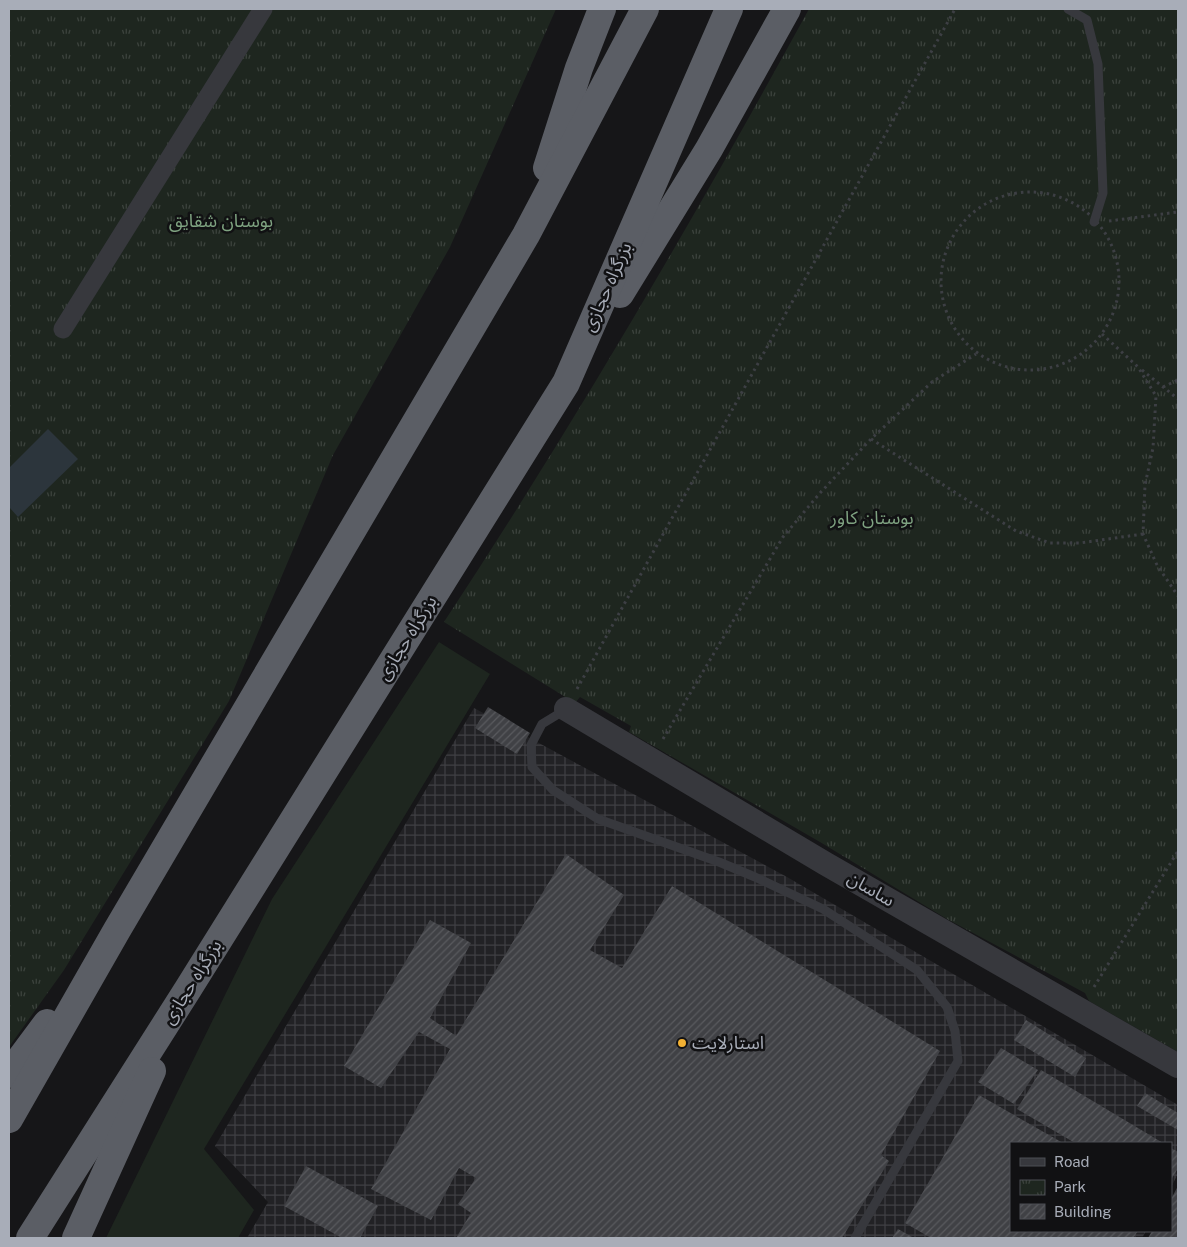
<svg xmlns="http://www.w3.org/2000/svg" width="1187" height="1247" font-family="'Public Sans','Noto Sans Arabic',sans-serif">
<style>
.industrial{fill:url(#industrial-grid)}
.grass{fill:#1e261f}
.park{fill:url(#park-tufts)}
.water{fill:#2c353c}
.building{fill:url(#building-hatch)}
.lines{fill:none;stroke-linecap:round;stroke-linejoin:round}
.path{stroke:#3d3f44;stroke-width:3;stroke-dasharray:2.5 4;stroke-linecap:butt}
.service{stroke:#37383d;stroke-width:9}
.minor{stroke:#37383d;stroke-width:19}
.tertiary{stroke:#37383d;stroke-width:24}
.trunk{stroke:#5b5e65;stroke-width:28}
.poi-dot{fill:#f2b134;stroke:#111113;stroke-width:2}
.labels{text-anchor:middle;stroke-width:5;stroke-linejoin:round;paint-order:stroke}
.park-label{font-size:18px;fill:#7fa381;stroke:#111113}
.street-label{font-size:18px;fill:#a8adb8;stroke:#111113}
.poi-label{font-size:18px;fill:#a8adb8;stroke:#111113;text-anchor:start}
</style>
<defs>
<pattern id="industrial-grid" width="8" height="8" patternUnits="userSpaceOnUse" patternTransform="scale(1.25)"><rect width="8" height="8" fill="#222225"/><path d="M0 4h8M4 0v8" fill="none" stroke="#3f3f43"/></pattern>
<pattern id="park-tufts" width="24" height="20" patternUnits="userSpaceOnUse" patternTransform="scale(1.25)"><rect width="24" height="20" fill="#1e261f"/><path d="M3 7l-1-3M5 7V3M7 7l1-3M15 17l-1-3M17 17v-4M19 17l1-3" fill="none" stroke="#3c433d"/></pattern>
<pattern id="building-hatch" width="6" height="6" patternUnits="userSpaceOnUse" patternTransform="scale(1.25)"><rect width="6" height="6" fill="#404145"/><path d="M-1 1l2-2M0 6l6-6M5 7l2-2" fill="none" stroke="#595a5e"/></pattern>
</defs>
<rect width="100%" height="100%" fill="#161618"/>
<polygon class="industrial" points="474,708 787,877 1178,1105 1178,1174 1171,1187 1171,1143 1011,1143 1011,1231 1146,1231 1142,1238 247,1238 268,1202 215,1146"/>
<polygon class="grass" points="439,642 490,674 204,1149 254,1210 238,1238 106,1238 272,899"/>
<g class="park">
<polygon points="9,9 556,9 450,247 333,455 229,701 64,970 9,1047"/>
<path d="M809 9H1178V1052L1089 1001 1085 993 947 919 820 842 629 732 631 726 580 697 575 703 444 622C575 423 695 217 809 9Z"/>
</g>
<polygon class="water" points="48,429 78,459 18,517 9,507 9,468"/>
<g class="building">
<polygon points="488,707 530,733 517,754 475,728"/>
<polygon points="566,854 624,895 590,950 622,968 672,886 940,1051 881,1155 889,1161 842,1238 831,1238 829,1237 828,1238 456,1238 471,1213 458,1204 476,1178 459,1168 431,1220 371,1189 450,1049 419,1032 381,1088 344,1066 430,920 471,943 430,1018 456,1036"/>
<polygon points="1026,1020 1086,1058 1075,1077 1014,1040"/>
<polygon points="1001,1048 1038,1070 1014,1104 978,1082"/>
<polygon points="1041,1070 1163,1143 1075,1143 1017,1109"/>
<polygon points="1145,1093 1178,1113 1178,1130 1137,1106"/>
<polygon points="979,1095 1063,1143 1011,1143 1011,1231 1138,1231 1133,1238 931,1238 905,1223"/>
<polygon points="1171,1148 1178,1152 1178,1168 1171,1180"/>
<polygon points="306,1166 378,1206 360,1238 342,1238 284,1206"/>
<polygon points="1178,1186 1178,1238 1148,1238 1152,1231 1171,1231 1171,1199"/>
<polygon points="898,1229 914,1238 892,1238"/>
</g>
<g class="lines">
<g class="path">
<circle cx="1030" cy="281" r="89"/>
<polyline points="1109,221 1178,212"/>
<polyline points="1102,334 1138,367 1156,396 1153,448 1145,485 1143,534 1157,565 1178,596"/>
<polyline points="1142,370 1178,399"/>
<polyline points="1163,387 1178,380"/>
<polyline points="871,439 1016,531 1050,543 1080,543 1143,534"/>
<polyline points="577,689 955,9"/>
<polyline points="663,739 783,537 820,493 871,439 932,382 976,354"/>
<polyline points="1094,987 1178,851"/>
</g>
<g class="service">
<polyline points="1068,9 1087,20 1098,64 1103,193 1094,222"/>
<polyline points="565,710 542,724 531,745 532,767 553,790 598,819 719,862 755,877 823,909 917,970 947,1007 955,1031 958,1061 855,1238"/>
</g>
<polyline class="minor" points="63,329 263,9"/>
<polyline class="tertiary" points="566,709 826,864 1178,1066"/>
<g class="trunk">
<polyline points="547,168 579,68 602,9"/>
<polyline points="620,294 709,149 787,9"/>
<polyline points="9,1074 47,1023"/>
<polyline points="9,1119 117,930 526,235 645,9"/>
<polyline points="30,1238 188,989 566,383 729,9"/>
<polyline points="76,1238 152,1071"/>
</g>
</g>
<circle class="poi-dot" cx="682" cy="1043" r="5"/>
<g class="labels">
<g class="park-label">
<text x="221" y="227">بوستان شقایق</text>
<text x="872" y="524">بوستان کاور</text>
</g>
<g class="street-label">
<text transform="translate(607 287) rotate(-66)" y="6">بزرگراه حجازی</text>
<text transform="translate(407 638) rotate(-58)" y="6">بزرگراه حجازی</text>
<text transform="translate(871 889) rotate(30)" y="6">ساسان</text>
<text transform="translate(192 982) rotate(-58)" y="6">بزرگراه حجازی</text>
</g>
<g class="poi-label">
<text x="692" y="1049">استارلایت</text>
</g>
</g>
<rect width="1187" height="1247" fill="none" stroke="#a8adb8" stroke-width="20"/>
<rect x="1010" y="1142" width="162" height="90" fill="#111113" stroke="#4d4f55"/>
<rect x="1020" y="1158" width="25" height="8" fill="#37383d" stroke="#4d4f55"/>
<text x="1054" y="1167" font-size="15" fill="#a8adb8">Road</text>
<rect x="1020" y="1180" width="25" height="15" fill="url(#park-tufts)" stroke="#4d4f55"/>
<text x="1054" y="1192" font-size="15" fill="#a8adb8">Park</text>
<rect x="1020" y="1204" width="25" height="15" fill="url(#building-hatch)" stroke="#4d4f55"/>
<text x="1054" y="1217" font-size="15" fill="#a8adb8">Building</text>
</svg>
